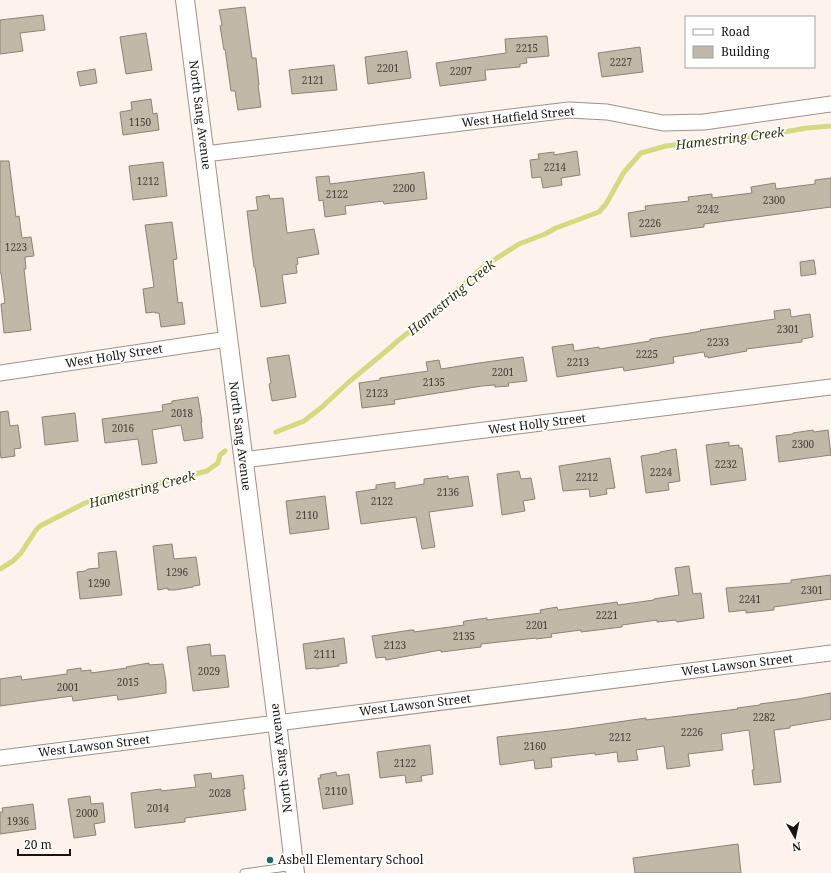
<svg xmlns="http://www.w3.org/2000/svg" width="831" height="873" font-family="'Noto Serif',serif">
<style>
.lines{fill:none;stroke-linecap:round;stroke-linejoin:round}
.stream{stroke:#d3da80;stroke-width:5}
.building{fill:#c1b8a8;stroke:#8b8373}
.service-casing{stroke:#a19086;stroke-width:9}
.minor-casing{stroke:#a19086;stroke-width:17}
.tertiary-casing{stroke:#a19086;stroke-width:20}
.service{stroke:#fff;stroke-width:7}
.minor{stroke:#fff;stroke-width:15}
.tertiary{stroke:#fff;stroke-width:18}
.poi-dot{fill:#1d6a6c;stroke:#fff;stroke-width:1.5}
.labels{text-anchor:middle;stroke-width:3.5;stroke-linejoin:round;paint-order:stroke}
.number-label{font-size:10px;fill:#443d36}
.street-label{font-size:12px;fill:#1a1410;stroke:#fff}
.poi-label{font-size:12px;fill:#1a1410;stroke:#fff;text-anchor:start}
.water-label{font-size:13px;font-style:italic;fill:#32350e;stroke:#fff}
</style>
<rect width="100%" height="100%" fill="#fef3ec"/>
<g class="lines">
<g class="stream">
<path d="M276 432 304 421 322 407 350 381 391 347C400 338 410 332 420 323L483 267 519 244 545 234 556 228 599 212 606 204 624 172 641 153 666 146 778 133 807 128 831 126"/>
<polyline points="0,569 13,561 21,553 36,530 40,526 85,503 93,500 207,471 218,463 220,455 225,451"/>
</g>
</g>
<g class="building">
<polygon points="245,7 252,58 256,58 259,85 258,85 261,107 238,110 235,91 231,91 225,49 224,50 220,26 222,25 219,10"/>
<polygon points="43,15 45,30 20,33 23,51 0,54 0,20"/>
<polygon points="146,33 152,70 126,74 120,37"/>
<polygon points="547,36 549,56 526,58 527,63 520,64 520,67 485,70 486,80 440,86 436,63 506,53 505,39"/>
<polygon points="640,47 643,72 602,77 598,53"/>
<polygon points="407,51 411,78 368,84 365,57"/>
<polygon points="334,65 337,90 292,94 289,70"/>
<polygon points="95,69 97,83 80,86 77,72"/>
<polygon points="151,99 153,114 157,113 159,130 123,135 120,112 132,110 131,102"/>
<polygon points="577,151 580,175 561,178 562,185 543,188 541,177 532,178 530,160 539,159 538,154 554,152 554,155"/>
<polygon points="0,161 9,161 16,217 19,216 22,238 31,237 34,256 25,257 26,269 24,269 31,330 4,333 1,304 5,303 1,273 0,273"/>
<polygon points="163,162 167,196 133,200 129,166"/>
<polygon points="424,172 427,199 384,204 383,201 345,206 346,214 325,217 323,200 319,201 316,177 329,176 330,184"/>
<polygon points="831,178 831,207 704,224 704,227 631,237 628,213 646,210 645,206 689,201 688,197 712,194 712,198 752,193 751,187 775,183 776,189 815,184 815,180"/>
<polygon points="269,195 270,199 283,198 287,233 314,229 319,254 297,258 298,264 296,265 297,273 282,275 286,303 261,307 255,267 254,267 247,211 258,210 256,197"/>
<polygon points="172,222 177,259 173,260 178,303 182,302 185,324 161,327 159,313 155,313 155,312 146,313 143,289 154,287 145,225"/>
<polygon points="814,260 816,274 801,276 800,262"/>
<polygon points="790,309 791,317 810,314 813,337 802,339 802,342 746,349 747,351 708,358 708,356 705,357 704,352 673,357 674,363 624,371 623,367 557,377 552,347 573,344 574,351 599,347 599,349 650,341 650,339 690,333 701,331 700,330 775,319 774,311"/>
<polygon points="289,355 296,397 272,401 269,384 271,383 267,358"/>
<polygon points="523,357 527,381 508,383 509,386 495,387 495,385 482,386 394,400 395,404 362,408 359,383 380,380 380,378 428,371 426,362 439,360 441,369 479,363"/>
<polygon points="198,397 202,422 201,422 203,438 184,441 181,425 152,430 157,463 142,465 138,439 105,443 102,419 163,411 162,405 172,403 172,401"/>
<polygon points="8,411 10,426 18,425 21,448 14,449 15,456 1,458 0,450 0,412"/>
<polygon points="75,413 78,441 45,445 42,417"/>
<polygon points="813,430 814,432 828,430 831,455 779,462 776,436 793,434 793,433"/>
<polygon points="729,442 729,446 739,445 739,448 742,448 746,480 711,485 706,445"/>
<polygon points="676,449 680,481 668,483 669,490 646,493 641,456 660,453 660,452"/>
<polygon points="610,458 615,488 606,489 607,494 590,497 589,489 563,491 559,466"/>
<polygon points="519,471 521,479 531,478 535,499 523,501 525,511 502,515 497,474"/>
<polygon points="448,476 448,479 468,476 473,506 429,512 435,547 422,549 416,517 361,524 356,492 376,489 376,485 395,482 395,489 424,484 424,479"/>
<polygon points="325,496 329,529 290,534 286,501"/>
<polygon points="172,544 174,559 196,557 200,585 193,586 193,587 175,590 168,590 168,588 158,590 153,546"/>
<polygon points="116,551 122,595 80,599 77,572 85,571 88,569 99,568 98,553"/>
<polygon points="689,566 693,594 701,593 704,618 677,622 676,620 657,622 657,620 622,625 622,627 581,632 581,630 551,634 552,637 536,639 536,638 481,644 481,647 441,652 441,650 386,660 385,657 376,658 372,636 411,630 414,630 414,632 464,625 463,622 465,621 487,618 487,620 541,613 540,610 557,607 558,610 617,602 618,605 654,600 654,599 679,595 675,568"/>
<polygon points="831,575 831,599 774,607 774,610 746,613 746,610 729,612 726,588 791,583 791,580"/>
<polygon points="344,638 347,663 339,664 339,666 316,669 316,668 306,669 303,644"/>
<polygon points="210,644 211,656 225,655 229,687 193,691 187,647"/>
<polygon points="149,663 149,665 163,664 166,682 166,693 118,700 117,695 73,701 72,696 0,706 0,679 21,676 22,680 67,674 67,670 81,668 81,671 91,670 91,673 127,668 126,667"/>
<polygon points="831,693 831,719 790,726 790,728 774,730 781,782 754,785 752,770 754,770 749,730 721,734 723,750 688,754 690,766 667,769 664,746 636,750 638,760 618,762 617,752 595,755 595,753 551,758 552,767 535,769 534,760 500,765 497,737 569,729 646,718 646,720 738,709 737,708 760,705 760,704 798,699"/>
<polygon points="430,745 433,774 421,776 422,781 406,783 405,775 380,778 377,752"/>
<polygon points="336,772 337,776 349,774 353,804 323,809 318,778 321,778 320,775"/>
<polygon points="211,773 212,779 243,775 245,789 243,789 246,810 185,818 185,822 135,828 131,793 161,789 161,791 196,787 194,775"/>
<polygon points="90,796 91,804 103,803 105,822 94,824 96,835 74,838 68,799"/>
<polygon points="33,804 36,829 0,834 0,812 3,812 2,808"/>
<polygon points="738,844 741,873 635,873 633,858"/>
</g>
<g class="lines">
<g class="service-casing">
<polyline id="service" points="244,873 294,866"/>
</g>
<g class="minor-casing">
<g id="minor">
<polyline points="205,154 569,110 607,112 663,123 704,122 831,104"/>
<polyline points="0,373 228,339"/>
<polyline points="243,460 831,387"/>
<polyline points="0,758 831,653"/>
</g>
</g>
<g class="tertiary-casing">
<polyline id="tertiary" points="185,0 277,722 295,873"/>
</g>
<use href="#service" class="service"/>
<use href="#minor" class="minor"/>
<use href="#tertiary" class="tertiary"/>
</g>
<circle class="poi-dot" cx="270" cy="860" r="4"/>
<g class="labels">
<g class="number-label">
<text x="527" y="52">2215</text>
<text x="621" y="66">2227</text>
<text x="388" y="72">2201</text>
<text x="461" y="75">2207</text>
<text x="313" y="84">2121</text>
<text x="140" y="126">1150</text>
<text x="555" y="171">2214</text>
<text x="148" y="185">1212</text>
<text x="404" y="192">2200</text>
<text x="337" y="198">2122</text>
<text x="774" y="204">2300</text>
<text x="708" y="213">2242</text>
<text x="650" y="227">2226</text>
<text x="16" y="251">1223</text>
<text x="788" y="333">2301</text>
<text x="718" y="346">2233</text>
<text x="647" y="358">2225</text>
<text x="578" y="366">2213</text>
<text x="503" y="376">2201</text>
<text x="434" y="386">2135</text>
<text x="377" y="397">2123</text>
<text x="182" y="417">2018</text>
<text x="123" y="432">2016</text>
<text x="803" y="448">2300</text>
<text x="726" y="468">2232</text>
<text x="661" y="476">2224</text>
<text x="587" y="481">2212</text>
<text x="448" y="496">2136</text>
<text x="382" y="505">2122</text>
<text x="307" y="519">2110</text>
<text x="177" y="576">1296</text>
<text x="99" y="587">1290</text>
<text x="812" y="594">2301</text>
<text x="750" y="603">2241</text>
<text x="607" y="619">2221</text>
<text x="537" y="629">2201</text>
<text x="464" y="640">2135</text>
<text x="395" y="649">2123</text>
<text x="325" y="658">2111</text>
<text x="209" y="675">2029</text>
<text x="128" y="686">2015</text>
<text x="68" y="691">2001</text>
<text x="764" y="721">2282</text>
<text x="692" y="736">2226</text>
<text x="620" y="741">2212</text>
<text x="535" y="750">2160</text>
<text x="405" y="767">2122</text>
<text x="336" y="795">2110</text>
<text x="220" y="797">2028</text>
<text x="158" y="812">2014</text>
<text x="87" y="817">2000</text>
<text x="18" y="825">1936</text>
</g>
<g class="street-label">
<text transform="translate(200 115) rotate(83)" y="4">North Sang Avenue</text>
<text transform="translate(518 117) rotate(-6)" y="4">West Hatfield Street</text>
<text transform="translate(114 356) rotate(-9)" y="4">West Holly Street</text>
<text transform="translate(537 424) rotate(-7)" y="4">West Holly Street</text>
<text transform="translate(240 436) rotate(83)" y="4">North Sang Avenue</text>
<text transform="translate(737 665) rotate(-7)" y="4">West Lawson Street</text>
<text transform="translate(415 705) rotate(-7)" y="4">West Lawson Street</text>
<text transform="translate(94 746) rotate(-7)" y="4">West Lawson Street</text>
<text transform="translate(281 758) rotate(-97)" y="4">North Sang Avenue</text>
</g>
<g class="poi-label">
<text x="278" y="864">Asbell Elementary School</text>
</g>
<g class="water-label">
<text transform="translate(730 138) rotate(-7)" y="5">Hamestring Creek</text>
<text transform="translate(451 297) rotate(-40)" y="5">Hamestring Creek</text>
<text transform="translate(142 489) rotate(-15)" y="5">Hamestring Creek</text>
</g>
</g>
<rect x="685" y="16" width="130" height="52" fill="#ffffff" stroke="#a3a19f"/>
<rect x="693" y="29" width="20" height="6" fill="#ffffff" stroke="#a3a19f"/>
<text x="721" y="36" font-size="12" fill="#1a1410">Road</text>
<rect x="693" y="46" width="20" height="12" fill="#c1b8a8" stroke="#a3a19f"/>
<text x="721" y="56" font-size="12" fill="#1a1410">Building</text>
<g transform="translate(795 837) rotate(171)" stroke="#ffffff" stroke-width="3" paint-order="stroke">
<path d="M0-3L7 15L0 10L-7 15Z" fill="#1a1410"/>
<text y="-6" font-size="11" font-weight="bold" text-anchor="middle" fill="#1a1410">N</text>
</g>
<path d="M18 849v6h52v-6" fill="none" stroke="#1a1410" stroke-width="2"/>
<text x="24" y="849" font-size="12" fill="#1a1410" stroke="#ffffff" stroke-width="3" paint-order="stroke">20 m</text>
</svg>
